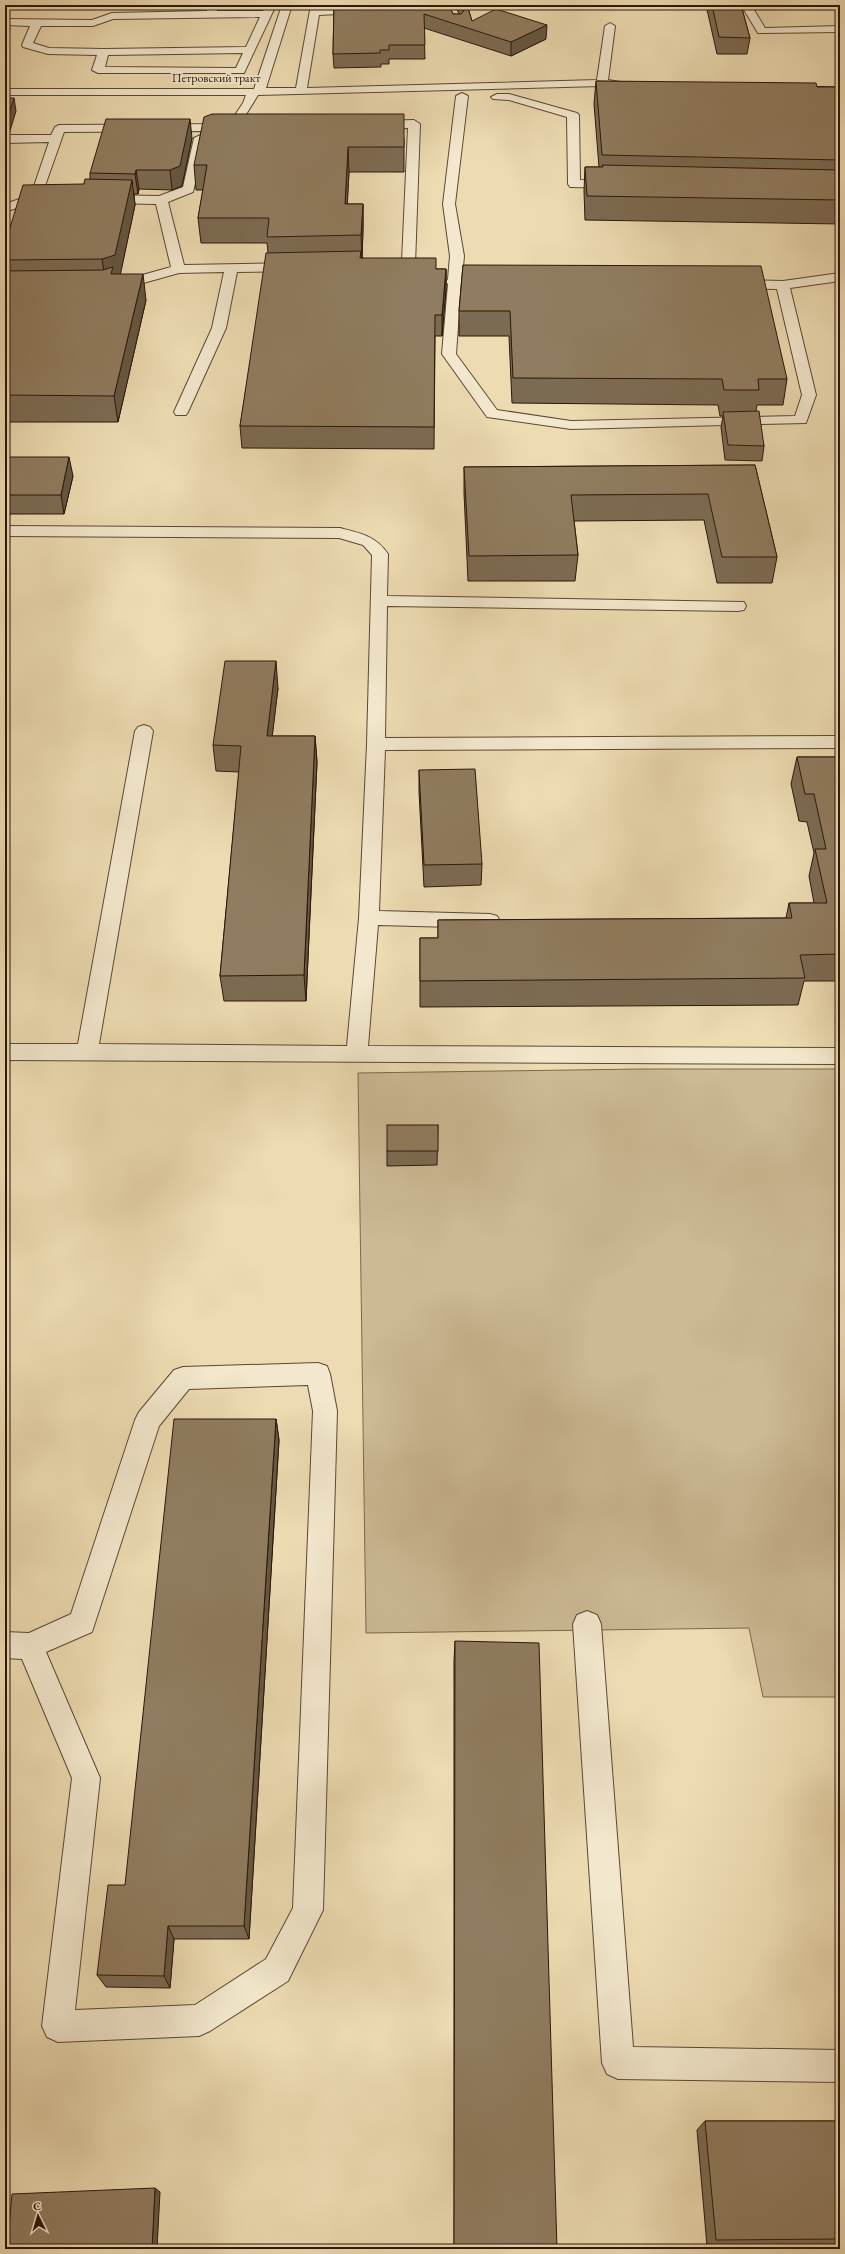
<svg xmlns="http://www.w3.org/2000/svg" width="845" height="2254" font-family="'EB Garamond',serif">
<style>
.green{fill:#ccba95;stroke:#7c684e}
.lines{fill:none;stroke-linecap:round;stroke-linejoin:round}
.minor-casing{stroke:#5c4732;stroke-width:2}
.minor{fill:#f3e8cd;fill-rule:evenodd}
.wall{fill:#7c6b53;stroke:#2b1608;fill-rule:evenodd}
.shaded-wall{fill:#655743;stroke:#2b1608}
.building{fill:#907c60;stroke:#2b1608}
.labels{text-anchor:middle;stroke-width:3.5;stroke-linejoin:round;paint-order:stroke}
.far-street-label{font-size:12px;fill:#2b1608;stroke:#f3e8cd}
</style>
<rect width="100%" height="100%" fill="#eddbb2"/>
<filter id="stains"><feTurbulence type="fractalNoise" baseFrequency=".005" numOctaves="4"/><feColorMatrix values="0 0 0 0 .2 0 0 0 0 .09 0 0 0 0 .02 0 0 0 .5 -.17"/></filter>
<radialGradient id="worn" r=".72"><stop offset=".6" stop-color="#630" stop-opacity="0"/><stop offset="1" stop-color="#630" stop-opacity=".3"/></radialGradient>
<polygon class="green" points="641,1069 840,1069 840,1697 763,1697 749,1628 366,1633 358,1073"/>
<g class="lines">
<g class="minor-casing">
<g id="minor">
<path d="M207 5H217V11H263L266 5H276L244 73H98L92 70 97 55 48 54 23 47 22 45 30 26 5 25V19L92 20 112 13 207 11ZM260 17 246 47 104 49 49 48 33 43 41 26H93L113 19ZM243 53 236 68 105 67 108 55Z"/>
<polygon points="282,5 292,5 266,88 296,88 310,10 395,5 376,12 319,15 307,88 597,80 605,26 610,23 615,26 608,80 626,83 632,86 626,89 602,86 258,95 237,129 205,140 193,192 168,202 184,265 294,263 301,267 294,271 237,272 226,328 188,412 186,415 176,415 174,412 212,328 224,272 179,273 115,291 110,290 108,287 110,284 171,267 156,204 105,203 99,199 105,195 159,196 183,187 194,138 209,131 64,132 40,200 5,212 5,204 31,195 49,142 5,143 5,135 51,135 55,127 59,125 229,124 243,103 246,95 5,95 5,89 254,89"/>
<polygon points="741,5 751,5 765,28 840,26 840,32 758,33"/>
<polygon points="462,93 468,96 455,204 464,256 462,278 491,278 498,282 491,286 461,286 456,354 497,410 571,421 795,416 802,395 777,289 735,288 728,284 735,280 783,281 840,273 840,281 790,288 816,395 806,423 571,429 487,417 442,354 448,284 446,282 448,279 450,256 443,204 456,96"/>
<polygon points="509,94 577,113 579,115 580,180 614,181 618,182 620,185 618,188 570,187 568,184 567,117 509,100 493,99 491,97 497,94"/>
<path d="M414 120 420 124 415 265C410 272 387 271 379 269L377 266 379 263 402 261 408 128 375 129 369 125 375 121Z"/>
<path d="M5 526 340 528C360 533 376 536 388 554L387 596 744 602 746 606 744 610 738 611 387 606 385 738 840 736V748L385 750 379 911 490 914 497 916 500 921 497 926 490 928 378 925 368 1046 840 1048V1064L5 1060V1044H78L135 731 138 727 144 725 150 727 153 731 99 1044 347 1046 359 918 367 744 372 555 363 545 339 538 5 536Z"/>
<path d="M318 1363 327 1366 330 1374 337 1411 323 1910 288 1981 210 2031 199 2036 58 2042 47 2037 42 2026 72 1778 22 1659 5 1658V1632L29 1633 71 1614 135 1420 139 1412 174 1370 183 1367ZM308 1385 313 1411 293 1908 266 1959 195 2005 75 2010 100 1778 46 1652 92 1632 159 1426 189 1389Z"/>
<polygon points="587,1611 597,1615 601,1624 633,2047 840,2050 840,2082 618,2079 607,2074 602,2063 573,1624 577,1615"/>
</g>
</g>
<use href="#minor" class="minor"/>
</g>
<g class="wall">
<path d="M334 5H467L472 21 546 39 511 56 424 28 425 59H389V64H381V67L334 68 333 54ZM449 6 457 9 459 14H453Z"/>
<polygon points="706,5 741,5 750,38 747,54 717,54"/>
<polygon points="596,81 840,87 840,224 585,220 584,191 585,167 599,167 594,104"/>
<polygon points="192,138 182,186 172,190 139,189 138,194 134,194 135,205 120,274 146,300 118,422 5,422 5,244 90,179 90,173"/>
<polygon points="404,138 404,172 349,172 347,204 363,204 363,229 362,258 436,269 446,269 446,289 442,336 435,336 434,449 242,448 240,426 268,253 267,243 201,243 198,218 203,190 196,190 194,165"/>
<polygon points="463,265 787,379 783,405 757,405 756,411 764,446 762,461 725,460 721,427 723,416 720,416 718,405 512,403 509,336 459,336 459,311"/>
<polygon points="5,457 73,476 64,514 10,514 7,525 5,525"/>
<polygon points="755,465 777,557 772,583 717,583 704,520 574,521 578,555 575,581 468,581 464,493 464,467"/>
<polygon points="278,688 272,736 315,736 317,762 306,1001 224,1001 220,976 239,772 216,771 213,745"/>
<polygon points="797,757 840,757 840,981 804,981 798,1005 420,1007 420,938 438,938 438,920 786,918 789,903 814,903 809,876 814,853 807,822 799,821 791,784"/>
<polygon points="419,770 482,864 481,885 424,887 419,792"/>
<polygon points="438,1125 437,1165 387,1166 387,1151"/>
<polygon points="276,1419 279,1440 249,1939 174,1939 170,1988 106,1987 97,1975 125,1885"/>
<polygon points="455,1641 557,2249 454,2249 454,1661"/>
<polygon points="705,2121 840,2121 840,2245 707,2246 697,2130"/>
</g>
<g class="shaded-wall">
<polygon points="547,25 546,39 511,56 511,42"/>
<polygon points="14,98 16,111 9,134 5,135 5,120"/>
<polygon points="190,119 192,138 182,186 172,190 170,170"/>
<polygon points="348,147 349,172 346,229 345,204"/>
<polygon points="136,170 139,189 138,194 135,174"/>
<polygon points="132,180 135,205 119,281 106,284 102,259"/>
<polygon points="363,204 363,229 362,260 361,235"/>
<polygon points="446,269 446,289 442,336 442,315"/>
<polygon points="143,274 146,300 118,422 114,396"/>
<polygon points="69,457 73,476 64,514 61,495"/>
<polygon points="6,495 10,514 7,525 5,525 5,498"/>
<polygon points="276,661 278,688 269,763 267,736"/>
<polygon points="315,736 317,762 306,1001 304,975"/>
<polygon points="276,1419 279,1440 249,1939 244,1926"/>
<polygon points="168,1926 174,1939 170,1988 164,1976"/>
<polygon points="155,2188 160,2192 157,2249 152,2249"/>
</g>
<g class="building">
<polygon points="334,5 449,5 453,14 461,14 464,11 461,5 467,5 472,21 496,9 547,25 511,42 424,14 425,45 389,45 389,50 380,50 380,53 333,54"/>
<polygon points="712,5 741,5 750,38 719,37"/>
<polygon points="596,81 816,83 817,87 840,87 840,160 602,155"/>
<polygon points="5,98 14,98 7,120 5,120"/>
<polygon points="212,114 404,114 404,147 348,147 345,204 363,204 361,235 267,237 269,218 198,218 207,165 194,165 204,117"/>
<polygon points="106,119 190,119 180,166 170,170 136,170 135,174 90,173"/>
<polygon points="602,165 840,170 840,200 587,196 585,167 603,167"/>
<polygon points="85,179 132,180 115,255 102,259 5,260 5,244 23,185 84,184"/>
<polygon points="361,251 360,258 436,258 436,269 446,269 442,315 435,315 434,427 240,426 266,253"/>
<polygon points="463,265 761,266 787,379 758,379 759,390 724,390 722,379 513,378 510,311 459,311"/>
<polygon points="113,267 111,274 143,274 114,396 5,395 5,271 103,270"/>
<polygon points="759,411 764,446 728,445 723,412"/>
<polygon points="5,457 69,457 61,495 6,495 5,498"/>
<polygon points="755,465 777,557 722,557 708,494 571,495 578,555 469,556 464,467"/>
<polygon points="225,661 276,661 267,736 315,736 304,975 220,976 241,746 213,745"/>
<polygon points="797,757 840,757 840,954 800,955 805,978 420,981 420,938 438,938 438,920 792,918 789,903 827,903 815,849 826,849 814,794 805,794"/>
<polygon points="475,769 482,864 424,865 419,770"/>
<rect x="387" y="1125" width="51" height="26"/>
<polygon points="174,1419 276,1419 244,1926 168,1926 164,1976 97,1975 108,1885 125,1885"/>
<polygon points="455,1641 539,1643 557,2249 454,2249"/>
<polygon points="705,2121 840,2121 840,2239 716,2240"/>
<polygon points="155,2188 152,2249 7,2249 12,2194"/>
</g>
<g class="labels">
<g class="far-street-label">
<text x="216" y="82">Петровский тракт</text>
</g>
</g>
<rect width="845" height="2254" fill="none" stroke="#eddbb2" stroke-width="20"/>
<rect x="6" y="6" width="833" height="2242" fill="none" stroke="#2b1608" stroke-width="2"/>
<rect x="10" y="10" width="825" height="2234" fill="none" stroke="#2b1608"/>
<g transform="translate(38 2216) rotate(355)" stroke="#f3e8cd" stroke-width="3" paint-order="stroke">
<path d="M0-3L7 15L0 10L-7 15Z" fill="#2b1608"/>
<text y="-6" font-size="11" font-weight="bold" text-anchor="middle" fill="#2b1608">С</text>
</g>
<rect width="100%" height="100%" filter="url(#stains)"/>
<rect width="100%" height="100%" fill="url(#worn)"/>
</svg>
